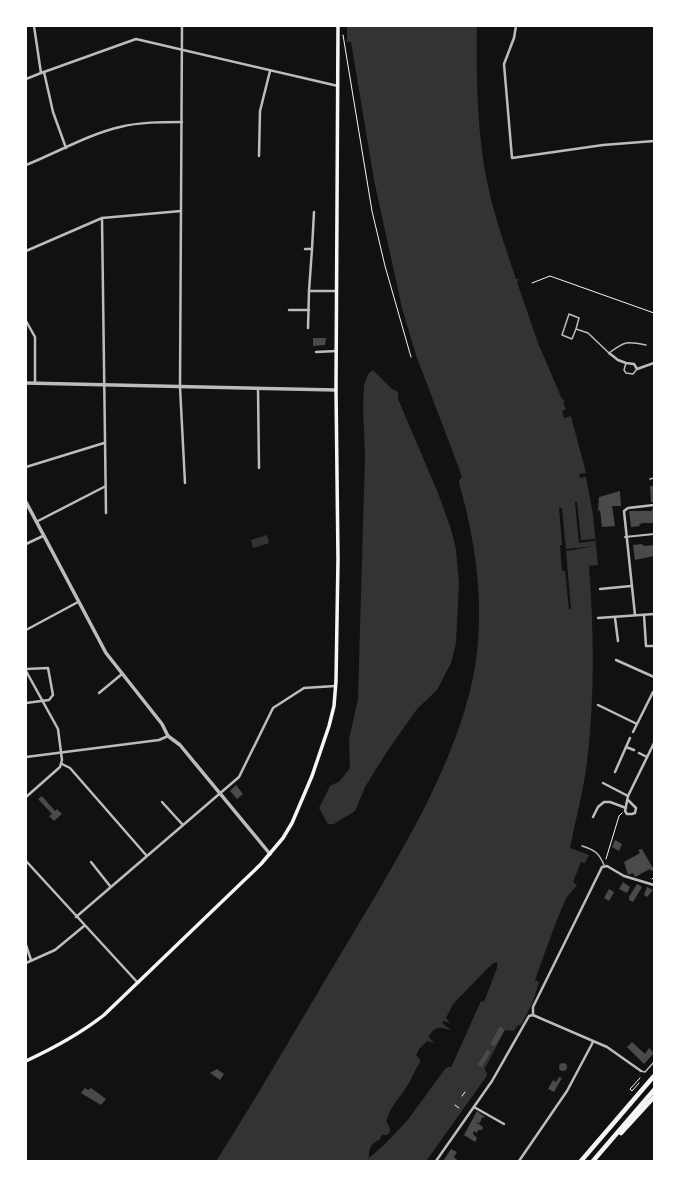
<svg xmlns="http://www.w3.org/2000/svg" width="680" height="1187" font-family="Lato,sans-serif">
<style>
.water{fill:#333}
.pier{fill:#111}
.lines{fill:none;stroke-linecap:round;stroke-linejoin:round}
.river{stroke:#333;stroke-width:10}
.building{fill:#4a4a4a}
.path{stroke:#f5f5f5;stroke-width:1}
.service{stroke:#bcbcbc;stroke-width:1.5}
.pedestrian{stroke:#bcbcbc;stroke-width:2}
.minor{stroke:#bcbcbc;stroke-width:2.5}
.tertiary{stroke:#bcbcbc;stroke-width:3.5}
.secondary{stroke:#f5f5f5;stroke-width:3.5}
.trunk{stroke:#f5f5f5;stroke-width:4.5}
</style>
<rect width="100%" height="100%" fill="#111"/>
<g class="water">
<path d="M347 26H477C476 83 477 140 490 195 497 224 507 252 516 279H519L517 282 538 343 562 399 565 401 563 402 566 409 562 411 564 418 571 416 586 473 579 474 580 478 586 477 593 515 598 565 589 566C594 633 595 703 586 770 582 796 575 822 570 848L589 855 585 863 581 862 573 882 577 885C574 890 568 894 566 899 554 925 545 953 535 980L539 982 532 1004 521 1025H518L514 1031 505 1030 482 1074 420 1161H373L386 1150 411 1124 449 1072 481 1001 484 1002 497 968V962L492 964 453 1004 446 1018 450 1023 443 1021 442 1023 451 1030C440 1028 437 1024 429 1036L430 1039 435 1043 427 1041 419 1049 404 1083 383 1114 381 1122 385 1130 379 1129 376 1136 366 1143 364 1161H222L389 882 424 818 447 770 468 717 480 668 483 639 484 583 476 531 460 471 416 355 402 308 374 180 351 42H347Z"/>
<polygon points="373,370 392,389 398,392 398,399 438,493 450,526 456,549 459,584 456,643 451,663 437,690 417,709 388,750 365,787 355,811 334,824 328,824 319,808 330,786 340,781 350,768 349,739 358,699 365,455 363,406 364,385 368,374"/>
<polygon points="267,535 269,543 253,548 251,540"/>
</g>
<g class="pier">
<polygon points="575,502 577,502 581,540 595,539 595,541 579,543"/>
<polygon points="559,508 562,508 566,549 596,546 566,551 571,609 569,609 565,571 562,571 560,545 562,545"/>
</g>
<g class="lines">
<g class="river">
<path d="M222 1161C263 1097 301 1030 340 965 392 877 463 769 480 667 490 605 481 542 464 482L475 474"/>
<path d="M364 1161C363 1150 365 1141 376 1136L378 1129 385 1130 381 1122C383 1107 396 1095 403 1083 408 1076 410 1068 415 1061L402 1056"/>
<polyline points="373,1161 386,1150 411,1124 449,1072 482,1074 420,1161"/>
</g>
</g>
<g class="building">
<polygon points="313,338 326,338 325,345 313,346"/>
<polygon points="650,486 654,486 654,502 651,502"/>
<polygon points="620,491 621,506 612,506 615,526 602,527 600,510 598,511 599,497"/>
<polygon points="652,509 654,509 654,523 644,523 639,524 640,526 631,527 629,511 652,511"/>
<polygon points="642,544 644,546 654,545 654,556 635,560 633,545"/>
<polygon points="236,785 243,794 237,799 230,791"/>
<polygon points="42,796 55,811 57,809 62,814 54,821 49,816 52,814 38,799"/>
<polygon points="615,840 622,844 619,851 612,847"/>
<polygon points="642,849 654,870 651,871 650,869 635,877 633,873 628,875 624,862 640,853 638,850"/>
<polygon points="623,882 630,887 627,893 619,889"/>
<polygon points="637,884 642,887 633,902 629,900 629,897"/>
<polygon points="647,887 653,890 647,897 644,895"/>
<polygon points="609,889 614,892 609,901 604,898"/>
<polygon points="502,1027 504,1031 495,1046 490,1044 499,1028"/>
<polygon points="632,1042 645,1054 649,1048 654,1053 644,1064 627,1047"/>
<polygon points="488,1049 490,1053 482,1067 477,1065"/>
<circle cx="563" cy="1067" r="4"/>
<polygon points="217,1069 224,1074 220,1080 210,1073"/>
<polygon points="559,1077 562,1078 554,1092 548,1089 553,1080 556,1082"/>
<polygon points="85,1088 88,1090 91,1088 106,1099 101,1105 81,1093"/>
<polygon points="477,1111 485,1117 484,1118 482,1117 480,1123 476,1122 483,1127 482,1130 478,1130 477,1133 474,1131 473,1134 477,1138 475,1142 464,1135"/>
<polygon points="451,1149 457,1152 454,1157 457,1160 456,1161 443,1161"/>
</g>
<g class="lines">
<g class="path">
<polyline points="343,35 372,211 385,266 411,357"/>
<polyline points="532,283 550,276 654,313"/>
<polyline points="606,859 619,816 622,813"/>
<polyline points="652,879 654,877"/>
<polyline points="639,1083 632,1091 630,1089 640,1078"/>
<polyline points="462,1096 465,1092"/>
<polyline points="455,1105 459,1108"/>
</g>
<g class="service">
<path d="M576 329 579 318 569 314 562 335 572 339 576 329 588 333 609 353C625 341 627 341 646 345"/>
<polyline points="626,363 624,370 626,373 633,374 637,369"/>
<polyline points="650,479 654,478"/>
<path d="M582 846C595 850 599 853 604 865"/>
<polyline points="641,1071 645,1072 654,1062"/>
</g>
<polyline class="pedestrian" points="625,537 654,534"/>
<g class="minor">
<polyline points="34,26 41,73 44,72 53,112 66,148"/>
<polyline points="182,26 180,387 185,483"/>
<polyline points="516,26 514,38 504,64 512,158 603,145 654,141"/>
<polyline points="44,72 136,39 338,86"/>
<polyline points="26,79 41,73"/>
<polyline points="259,156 260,111 270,71"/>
<path d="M26 165C56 153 89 134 120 127 140 122 161 122 182 122"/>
<polyline points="102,218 106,513"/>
<polyline points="305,249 312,249 309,291 336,291"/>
<polyline points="312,249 314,212"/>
<polyline points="26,251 102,218 181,211"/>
<polyline points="289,310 309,310"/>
<polyline points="26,321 35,337 35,383"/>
<polyline points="308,328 309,291"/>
<polyline points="316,352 336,351"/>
<polyline points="609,353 618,360 626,363 634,364 637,369 654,363"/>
<polyline points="258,388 259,468"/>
<polyline points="26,467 104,443"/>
<polyline points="36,522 104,487"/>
<polyline points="26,544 43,536"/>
<polyline points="600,589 631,586"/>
<polyline points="635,615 624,511 628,508 654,505"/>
<polyline points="644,615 646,646 654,646"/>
<polyline points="598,618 654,614"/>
<polyline points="615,618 618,641"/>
<polyline points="26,630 78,602"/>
<polyline points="616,660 654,677"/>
<polyline points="26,669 48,668 53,695 49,700 26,703"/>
<polyline points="26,671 58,729 62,760 60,767 26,797"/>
<polyline points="99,693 122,674"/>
<polyline points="598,705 637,724"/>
<polyline points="633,732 653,692"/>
<polyline points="626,747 630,738"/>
<polyline points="639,753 647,757"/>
<polyline points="26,757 159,740 168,736"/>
<polyline points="62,764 70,768 146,855"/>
<polyline points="615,772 626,747 634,750"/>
<polyline points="603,783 628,796"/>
<polyline points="628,800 636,808 635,813 632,814 627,814 625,811 628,796 654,743"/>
<polyline points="162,802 182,824"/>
<polyline points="593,817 598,807 604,802 610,802 626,808"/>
<polyline points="26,861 138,983"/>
<polyline points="91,862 110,886"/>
<polyline points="76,917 239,777 273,708 304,688 335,686"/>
<polyline points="26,945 31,960"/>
<polyline points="26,963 55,950 84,926"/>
<polyline points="533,1015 533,1007 602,867 607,866 624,876 654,885"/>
<polyline points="533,1015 607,1047 641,1071"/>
<polyline points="474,1107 504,1124"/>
<polyline points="436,1161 492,1081 529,1016 533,1015"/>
<polyline points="519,1161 567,1091 593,1042"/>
</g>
<g class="tertiary">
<polyline points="26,383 336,390"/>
<polyline points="26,502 106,653 162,724 168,736 180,745 270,854"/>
</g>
<path class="secondary" d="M26 1061C54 1048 80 1034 104 1015L261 864 283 838 292 823 312 776 329 726 334 706 336 681 338 559 336 390 338 26"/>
<g class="trunk">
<polyline points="621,1133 654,1097"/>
<polyline points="581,1161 654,1076"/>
<polyline points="593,1161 654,1090"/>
</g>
</g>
<rect width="680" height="1187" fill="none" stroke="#ffffff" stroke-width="54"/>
</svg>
